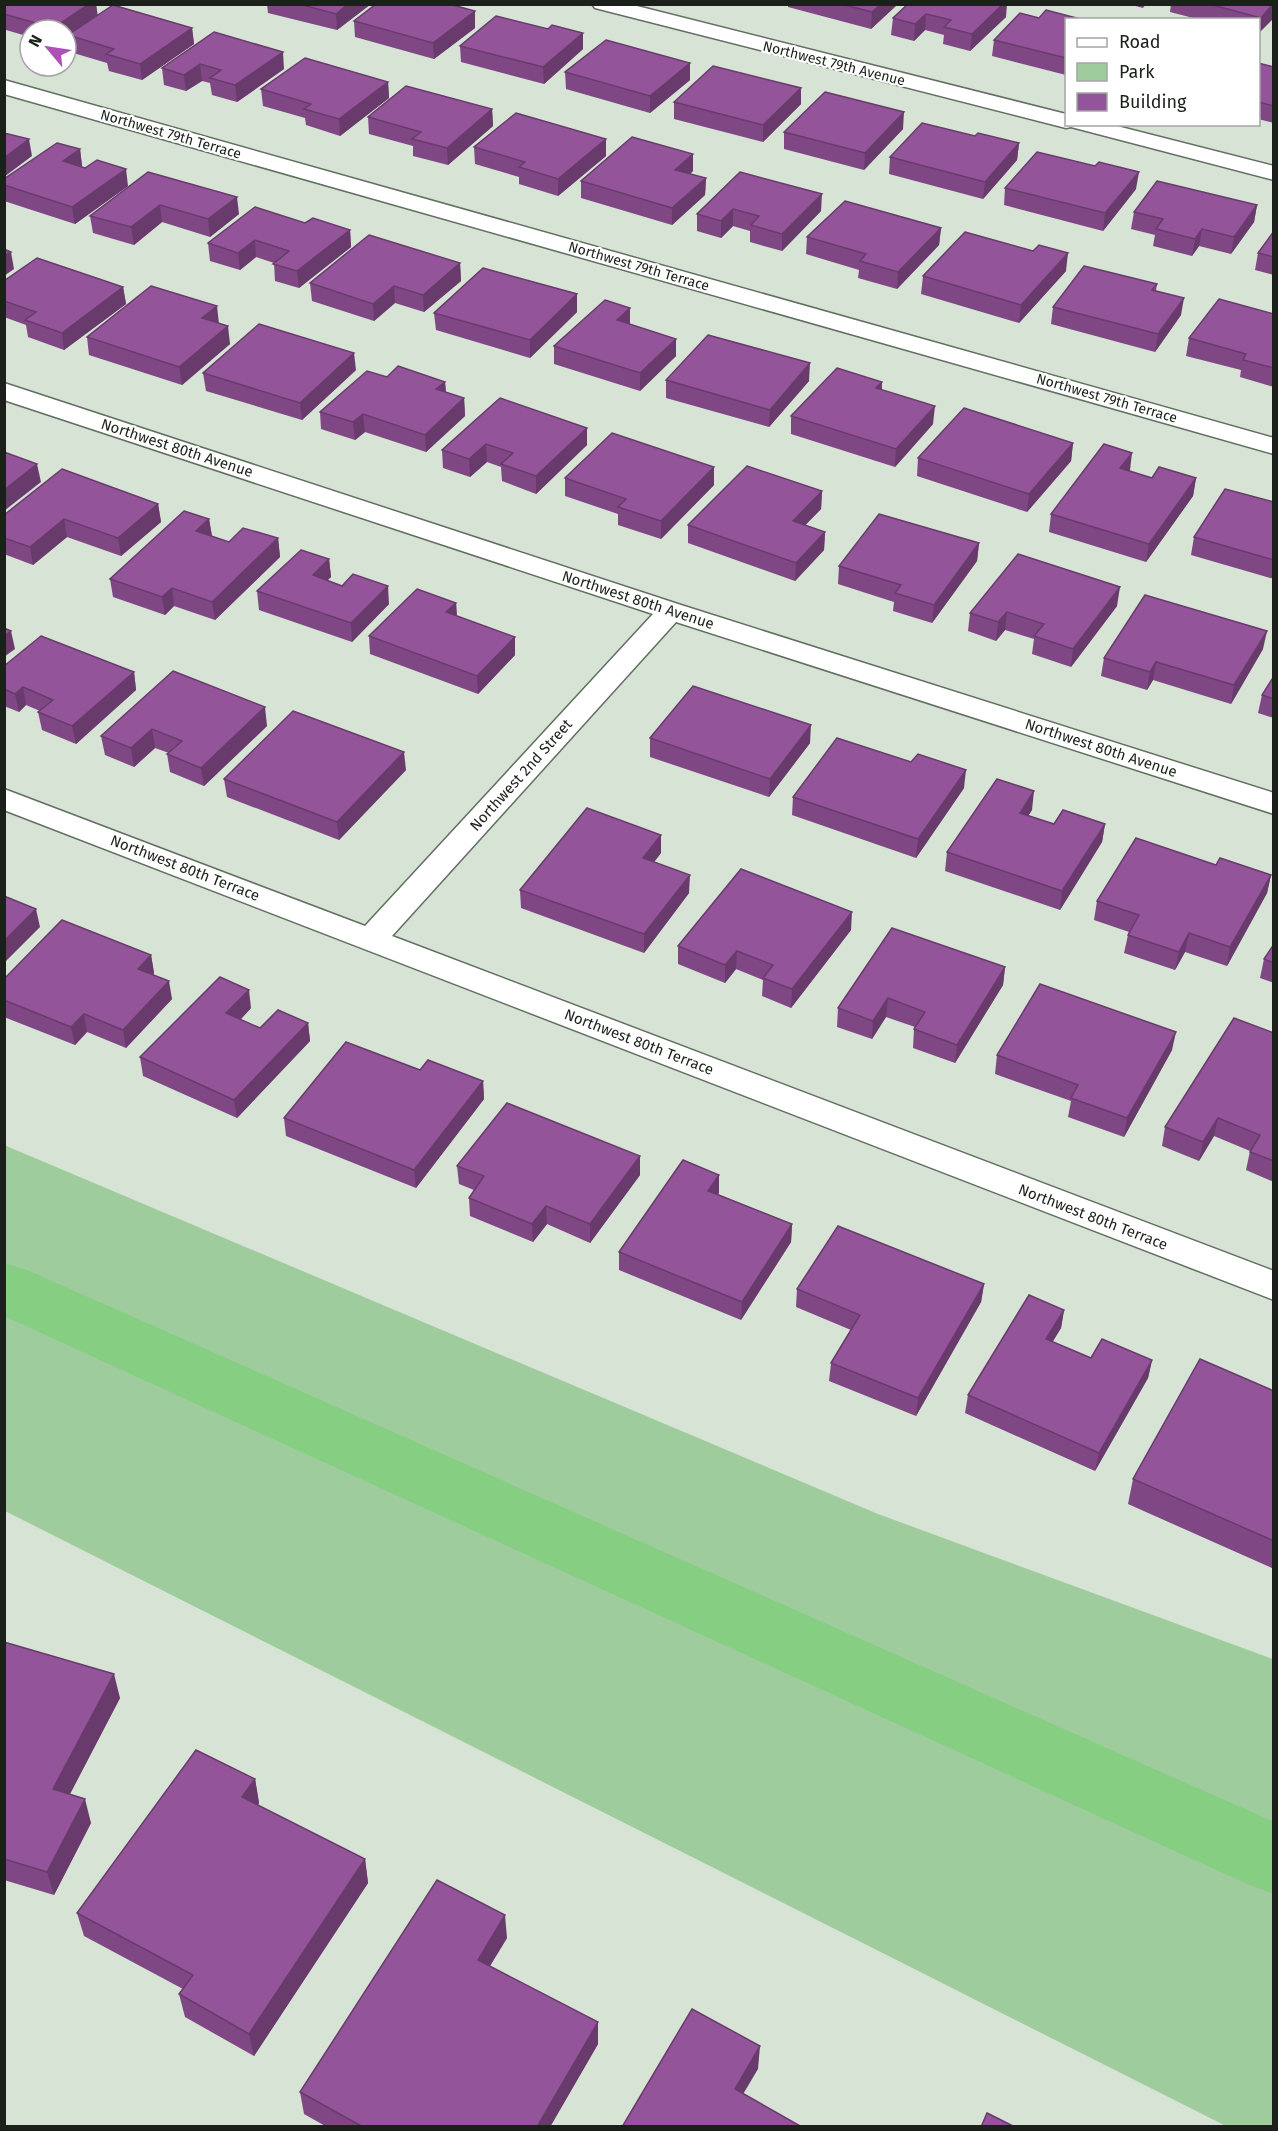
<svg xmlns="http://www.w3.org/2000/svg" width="1278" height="2131" font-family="'Fira Sans',sans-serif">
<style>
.green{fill:#9fcc9d}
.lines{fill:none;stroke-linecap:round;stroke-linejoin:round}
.canal{fill:#85ce82;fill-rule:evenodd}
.street-casing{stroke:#636e62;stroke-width:3}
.street{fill:#fff;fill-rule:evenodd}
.wall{fill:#7f4884}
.shaded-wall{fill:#683b6c}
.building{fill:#94549a;stroke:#683b6c;stroke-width:1.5}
.labels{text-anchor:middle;stroke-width:4.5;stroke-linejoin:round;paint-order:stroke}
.far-street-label{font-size:14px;fill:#1b201b;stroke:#fff}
.street-label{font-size:15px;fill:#1b201b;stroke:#fff}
</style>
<rect width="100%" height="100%" fill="#d6e3d5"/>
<polygon class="green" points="4,1145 878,1514 1273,1659 1273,2126 1226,2126 5,1511"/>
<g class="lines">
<polygon class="canal" points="4,1263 27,1270 1274,1822 1274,1894 1247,1884 4,1316"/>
<g class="street-casing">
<g id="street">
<polygon points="592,4 629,4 1066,114 1066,124 1109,124 1274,166 1274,180 1071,127 1066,128 595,8"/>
<polygon points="4,80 1274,438 1274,454 4,94"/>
<polygon points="4,383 681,605 1274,793 1274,814 676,622 392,936 1274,1271 1274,1300 4,810 4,789 365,926 653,614 4,400"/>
</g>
</g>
<use href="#street" class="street"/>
</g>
<g class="wall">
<polygon points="4,4 96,4 97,16 192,28 194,44 142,80 109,71 107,63 70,52 68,36 66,38 66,30 30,30 30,37 6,30 4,31"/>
<polygon points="267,4 371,4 337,30 268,13"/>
<polygon points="788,4 898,4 871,29 788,7"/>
<polygon points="908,4 1006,17 970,51 943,44 944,35 925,30 914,41 891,35 893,18"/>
<polygon points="1128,4 1146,4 1143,8"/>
<polygon points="1171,4 1274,4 1258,34 1258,20 1201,20 1170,12"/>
<polygon points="475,11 475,28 434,59 355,37 354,21"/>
<polygon points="1039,18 1066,20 1066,75 992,56 994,40"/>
<polygon points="214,32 284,69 237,102 212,95 210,83 202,81 186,91 164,85 162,68"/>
<polygon points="460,46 583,49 544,84 461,62"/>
<polygon points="690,63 690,80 650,113 566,89 565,72"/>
<polygon points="1258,63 1274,67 1274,123 1258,119"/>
<polygon points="388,82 389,98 340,136 306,125 305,118 263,106 261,89"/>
<polygon points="801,88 801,104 763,142 674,119 674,102"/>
<polygon points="492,109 493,126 448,165 413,156 413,146 369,134 368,117"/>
<polygon points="903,129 864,170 784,149 784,132"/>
<polygon points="975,136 1019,143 1017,160 983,199 889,174 890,157"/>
<polygon points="474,147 606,156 558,196 519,184 519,177 475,164"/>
<polygon points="80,149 82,166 81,167 128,186 75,224 4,201 4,179"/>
<polygon points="693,171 690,174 706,178 705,195 672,225 581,198 581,181"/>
<polygon points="148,172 239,214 210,237 162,222 134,245 93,233 90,216"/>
<polygon points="740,172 821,211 782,251 750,242 750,231 733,226 721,238 697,231 697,214"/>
<polygon points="1005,188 1136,189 1103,231 1004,205"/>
<polygon points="1257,205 1254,222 1231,254 1199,246 1192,256 1153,246 1155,235 1131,229 1134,212"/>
<polygon points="305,223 350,230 351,247 299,288 275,281 274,263 256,257 240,270 210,261 208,243"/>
<polygon points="941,228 939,245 897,289 858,278 859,270 806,254 807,237"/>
<polygon points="1274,231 1274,275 1255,270 1258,253"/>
<polygon points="460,263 461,281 424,312 395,303 374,321 312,301 310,283"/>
<polygon points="1066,271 1019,323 921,294 923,276"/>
<polygon points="4,281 123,287 126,304 64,350 28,337 26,325 4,317"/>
<polygon points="1157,284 1156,291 1181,315 1155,352 1051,324 1053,307"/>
<polygon points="630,308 630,324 676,339 676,356 640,391 554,364 554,346"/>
<polygon points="577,312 530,358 436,330 434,313"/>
<polygon points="1274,314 1274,387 1240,377 1241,370 1186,356 1189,338"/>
<polygon points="219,323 230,344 182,385 89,355 87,337"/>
<polygon points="356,370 302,420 206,391 203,373"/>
<polygon points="387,377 445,382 446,392 464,398 465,416 426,452 365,432 355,440 321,429 320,412"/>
<polygon points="666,380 809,381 769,427 666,398"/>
<polygon points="882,382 882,390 933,424 895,467 791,434 791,416"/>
<polygon points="500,398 587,445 536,494 502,481 501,467 487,462 470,477 443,468 442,450"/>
<polygon points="1073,443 1071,461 1027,512 917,476 918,458"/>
<polygon points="1129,471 1152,478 1196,478 1193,496 1146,562 1049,532 1051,514"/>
<polygon points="565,478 714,485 661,539 618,525 618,514 565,496"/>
<polygon points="822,491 821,509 805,525 825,532 824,550 795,581 688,543 688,525"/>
<polygon points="1274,502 1274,579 1191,555 1194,537"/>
<polygon points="158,504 161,522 121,556 67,537 33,565 4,554 4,515"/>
<polygon points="209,519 212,536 229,542 278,538 280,557 215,620 174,606 165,615 113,597 110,579"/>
<polygon points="979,543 977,561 932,623 893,611 894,602 838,584 839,566"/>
<polygon points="329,559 331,577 327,580 389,604 352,642 259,610 257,591"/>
<polygon points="456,603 457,616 515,637 515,655 478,694 370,654 369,636"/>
<polygon points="1117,606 1071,667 1032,654 1034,639 1005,630 996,641 968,631 970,613"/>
<polygon points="1263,649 1231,704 1153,680 1147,690 1101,676 1104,658"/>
<polygon points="4,666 134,672 136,690 76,744 42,730 38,712 40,711 26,705 19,712 4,706"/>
<polygon points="173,671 267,726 204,786 170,772 167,754 169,753 155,748 134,767 105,755 101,736"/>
<polygon points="1274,676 1274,718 1258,713 1262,695"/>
<polygon points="650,738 810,743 769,797 650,757"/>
<polygon points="406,770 339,840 227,797 224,779"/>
<polygon points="964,788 916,858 792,815 793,797"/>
<polygon points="1032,810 1028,816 1054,824 1105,824 1102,842 1060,910 945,871 947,852"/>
<polygon points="661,853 654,862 689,893 644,953 521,908 520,890"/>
<polygon points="1216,865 1271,875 1267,893 1227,966 1185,952 1175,970 1124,953 1128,935 1129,932 1094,920 1097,901"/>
<polygon points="851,930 791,1008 762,996 763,980 736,969 725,983 678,964 678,946"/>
<polygon points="1274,944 1274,983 1260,978 1264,959"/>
<polygon points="151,955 154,973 153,975 172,999 126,1048 87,1032 75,1045 4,1017 4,979"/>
<polygon points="1005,967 1003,985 955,1063 913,1048 914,1029 915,1027 886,1017 872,1039 837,1027 838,1008"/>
<polygon points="251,1008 240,1020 260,1028 308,1023 310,1041 237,1118 143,1076 140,1057"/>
<polygon points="1274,1033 1274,1182 1246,1170 1250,1151 1214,1136 1199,1161 1162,1146 1165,1127"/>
<polygon points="1172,1050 1124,1137 1068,1117 1071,1101 995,1074 997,1055"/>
<polygon points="420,1070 483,1081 484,1099 416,1188 286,1136 284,1118"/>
<polygon points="457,1166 640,1175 590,1243 547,1224 533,1242 470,1216 469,1198 474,1190 459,1184"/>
<polygon points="719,1193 718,1194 792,1224 791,1242 741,1320 619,1270 619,1252"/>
<polygon points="984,1284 981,1302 916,1416 829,1381 831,1363 851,1330 796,1307 797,1289"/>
<polygon points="1064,1310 1061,1328 1052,1342 1091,1358 1152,1360 1148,1378 1095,1471 965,1413 968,1395"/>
<polygon points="1274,1391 1274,1569 1128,1504 1133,1479"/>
<polygon points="4,1642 120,1698 70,1794 91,1823 54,1895 4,1880"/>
<polygon points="255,1779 259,1803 258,1805 365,1859 368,1883 254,2056 185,2017 179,1994 183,1989 84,1936 77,1913"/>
<polygon points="507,1938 490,1966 598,2044 550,2127 327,2127 304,2114 300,2092"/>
</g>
<g class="shaded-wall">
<polygon points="89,4 96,4 98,17 66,38 66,30 53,30 53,28"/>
<polygon points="348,4 371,4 337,30 336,14"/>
<polygon points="881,4 898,4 871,29 872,12"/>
<polygon points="1003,4 1007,4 1006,17 970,51 972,34"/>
<polygon points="1274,4 1274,18 1258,34 1261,18"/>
<polygon points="475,11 475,28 434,59 433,43"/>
<polygon points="926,14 925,30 914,41 915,24"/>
<polygon points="192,28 194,44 142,80 140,64"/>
<polygon points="583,33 583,49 544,84 543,67"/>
<polygon points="283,52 284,69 237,102 235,85"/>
<polygon points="690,63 690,80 650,113 650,96"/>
<polygon points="200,64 202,81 186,91 184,75"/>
<polygon points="388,82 389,98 340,136 339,119"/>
<polygon points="801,88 801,104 763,142 763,125"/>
<polygon points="492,109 493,126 448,165 447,148"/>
<polygon points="904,112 903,129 864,170 865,153"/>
<polygon points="29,139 32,156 4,177 4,158"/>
<polygon points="606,139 606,156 558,196 558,179"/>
<polygon points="1019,143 1017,160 983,199 985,182"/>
<polygon points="80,149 82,166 66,178 63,161"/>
<polygon points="693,154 693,171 675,187 675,170"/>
<polygon points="126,169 128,186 75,224 72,207"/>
<polygon points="1139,172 1136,189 1103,231 1105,213"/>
<polygon points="706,178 705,195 672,225 672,208"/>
<polygon points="822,194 821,211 782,251 782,234"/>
<polygon points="237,197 239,214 210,237 208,219"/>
<polygon points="160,205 162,222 134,245 131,227"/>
<polygon points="1257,205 1254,222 1231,254 1234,237"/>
<polygon points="733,209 733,226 721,238 721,221"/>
<polygon points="941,228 939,245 897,289 898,272"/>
<polygon points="1202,229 1199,246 1192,256 1195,239"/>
<polygon points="350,230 351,247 299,288 297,271"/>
<polygon points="255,240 256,257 240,270 238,253"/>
<polygon points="11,252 14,269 4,276 4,256"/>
<polygon points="1068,253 1066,271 1019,323 1021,305"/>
<polygon points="460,263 461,281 424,312 423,295"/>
<polygon points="394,286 395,303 374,321 373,304"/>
<polygon points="123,287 126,304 64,350 62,333"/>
<polygon points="577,294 577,312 530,358 530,340"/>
<polygon points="1184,298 1181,315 1155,352 1158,334"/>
<polygon points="217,306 219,324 202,318"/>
<polygon points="630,308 630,326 617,320"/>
<polygon points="228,326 230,344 182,385 179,367"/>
<polygon points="676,339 676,356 640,391 640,373"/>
<polygon points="354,353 356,370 302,420 300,403"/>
<polygon points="810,363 809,381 769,427 770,410"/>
<polygon points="445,382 446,399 436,389"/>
<polygon points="882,382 881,400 876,388"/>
<polygon points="464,398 465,416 426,452 425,435"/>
<polygon points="935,406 933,424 895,467 896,449"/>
<polygon points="363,414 365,432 355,440 353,422"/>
<polygon points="587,428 587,445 536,494 536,476"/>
<polygon points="1073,443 1071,461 1027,512 1029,494"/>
<polygon points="486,444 487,462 470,477 469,459"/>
<polygon points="1132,453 1130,470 1118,486 1120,468"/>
<polygon points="37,464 41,482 4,511 4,490"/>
<polygon points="714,467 714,485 661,539 661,521"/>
<polygon points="1196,478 1193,496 1146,562 1149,544"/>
<polygon points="822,491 821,509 792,539 793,521"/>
<polygon points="158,504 161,522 121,556 118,538"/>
<polygon points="64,519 67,537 33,565 30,547"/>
<polygon points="209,519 212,537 196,531"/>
<polygon points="825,532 824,550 795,581 796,563"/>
<polygon points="278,538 280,557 215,620 212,602"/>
<polygon points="979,543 977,561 932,623 934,605"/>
<polygon points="329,559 331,577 314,594 313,575"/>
<polygon points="388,586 389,604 352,642 351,623"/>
<polygon points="1120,587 1117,606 1071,667 1073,649"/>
<polygon points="172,588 174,606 165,615 162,597"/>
<polygon points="456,603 457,621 446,612"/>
<polygon points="1007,612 1005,630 996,641 998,622"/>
<polygon points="11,631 15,649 4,657 4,636"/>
<polygon points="1267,631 1263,649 1231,704 1234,685"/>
<polygon points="515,637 515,655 478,694 477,676"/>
<polygon points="1156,662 1153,680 1147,690 1150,672"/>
<polygon points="134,672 136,690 76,744 72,726"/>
<polygon points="23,687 26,705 19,712 15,694"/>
<polygon points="265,707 267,726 204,786 201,768"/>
<polygon points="811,725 810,743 769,797 770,779"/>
<polygon points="152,729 155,748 134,767 131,748"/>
<polygon points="404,752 406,770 339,840 337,822"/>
<polygon points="966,770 964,788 916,858 918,839"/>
<polygon points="1034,791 1032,810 1018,831 1020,813"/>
<polygon points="1105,824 1102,842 1060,910 1062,891"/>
<polygon points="661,835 661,853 643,876 643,858"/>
<polygon points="690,875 689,893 644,953 644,934"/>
<polygon points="1271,875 1267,893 1227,966 1230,947"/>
<polygon points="36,909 40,927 4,963 4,941"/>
<polygon points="852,912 851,930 791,1008 792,989"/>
<polygon points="1189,933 1185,952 1175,970 1179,952"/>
<polygon points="737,951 736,969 725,983 725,965"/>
<polygon points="151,955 154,973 142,987 138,969"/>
<polygon points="1005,967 1003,985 955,1063 957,1045"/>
<polygon points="169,981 172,999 126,1048 123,1030"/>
<polygon points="249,990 251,1008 229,1032 226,1013"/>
<polygon points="888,998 886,1017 872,1039 873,1021"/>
<polygon points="84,1014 87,1032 75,1045 71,1027"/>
<polygon points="308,1023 310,1041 237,1118 234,1100"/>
<polygon points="1176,1032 1172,1050 1124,1137 1127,1118"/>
<polygon points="483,1081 484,1099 416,1188 414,1170"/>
<polygon points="1218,1118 1214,1136 1199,1161 1203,1142"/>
<polygon points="640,1156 640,1175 590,1243 590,1224"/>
<polygon points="719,1175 719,1193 707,1209 708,1191"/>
<polygon points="546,1206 547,1224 533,1242 532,1224"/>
<polygon points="792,1224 791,1242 741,1320 742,1302"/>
<polygon points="984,1284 981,1302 916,1416 918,1398"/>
<polygon points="1064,1310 1061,1328 1043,1358 1046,1339"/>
<polygon points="1152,1360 1148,1378 1095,1471 1099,1453"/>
<polygon points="114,1674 120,1698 60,1813 53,1789"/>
<polygon points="255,1779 259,1803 246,1821 242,1797"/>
<polygon points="85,1799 91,1823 54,1895 47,1872"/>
<polygon points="365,1859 368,1883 254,2056 249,2034"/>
<polygon points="505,1915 507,1938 480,1982 478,1960"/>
<polygon points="598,2022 598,2044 550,2127 537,2127"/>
<polygon points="760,2046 758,2069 733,2111 735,2089"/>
</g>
<g class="building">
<polygon points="4,4 89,4 53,28 4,14"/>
<polygon points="299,4 348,4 336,14"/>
<polygon points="376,4 449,4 475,11 433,43 354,21"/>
<polygon points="841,4 881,4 872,12"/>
<polygon points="908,4 1003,4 972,34 944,27 951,20 926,14 915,24 893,18"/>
<polygon points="1209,4 1273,4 1261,18"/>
<polygon points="113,5 192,28 140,64 106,54 114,49 68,35"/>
<polygon points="1046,10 1084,20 1066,20 1066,58 994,40 1020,13 1039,18"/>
<polygon points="496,16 548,29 552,25 583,33 543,67 460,46"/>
<polygon points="214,32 283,52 235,85 210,78 221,70 200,64 184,75 162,68"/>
<polygon points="606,40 690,63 650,96 565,72"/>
<polygon points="305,58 388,82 339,119 304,109 311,104 261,89"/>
<polygon points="1258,63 1274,67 1274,106 1258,102"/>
<polygon points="713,66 801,88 763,125 674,102"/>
<polygon points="406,86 492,109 447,148 412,139 421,132 368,117"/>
<polygon points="825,92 904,112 865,153 784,132"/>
<polygon points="516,113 606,139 558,179 519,167 525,162 474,147"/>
<polygon points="922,123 975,136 978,133 1019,143 985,182 890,157"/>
<polygon points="4,133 29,139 4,158"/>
<polygon points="632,137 693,154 675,170 706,178 672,208 581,181"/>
<polygon points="57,143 80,149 63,161 85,168 97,160 126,169 72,207 4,185 4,179"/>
<polygon points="1037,152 1095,166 1099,162 1139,172 1105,213 1005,188"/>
<polygon points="148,172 237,197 208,219 160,205 131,227 90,216"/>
<polygon points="740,172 822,194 782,234 751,225 759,216 733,209 721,221 697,214"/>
<polygon points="1157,181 1257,205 1234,237 1202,229 1195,239 1156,229 1163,219 1134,212"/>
<polygon points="845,201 941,228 898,272 860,261 866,254 807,237"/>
<polygon points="255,207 305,223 313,218 350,230 297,271 273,264 289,251 255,240 238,253 208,243"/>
<polygon points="1274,231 1274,257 1258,253"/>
<polygon points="965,232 1033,251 1039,245 1068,253 1021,305 923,276"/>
<polygon points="369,235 460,263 423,295 394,286 373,304 310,283"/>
<polygon points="4,249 11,252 4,256"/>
<polygon points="37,258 123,287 62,333 25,320 36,312 4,301 4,281"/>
<polygon points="1084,266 1157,284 1152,290 1184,298 1158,334 1053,307"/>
<polygon points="483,268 577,294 530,340 434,313"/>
<polygon points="151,286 217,306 202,318 228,326 179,367 87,337"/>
<polygon points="1219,299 1274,314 1274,368 1243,360 1246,354 1189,338"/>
<polygon points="605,300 630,308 617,320 676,339 640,373 554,346"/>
<polygon points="259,324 354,353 300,403 203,373"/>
<polygon points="708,335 810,363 770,410 666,380"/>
<polygon points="398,366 445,382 436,389 464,398 425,435 363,414 353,422 320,412 367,371 387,377"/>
<polygon points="837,368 882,382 876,388 935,406 896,449 791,416"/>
<polygon points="500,398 587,428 536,476 501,464 513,453 486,444 469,459 442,450"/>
<polygon points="964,408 1073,443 1029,494 918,458"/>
<polygon points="612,433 714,467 661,521 618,507 626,499 565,478"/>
<polygon points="1104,444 1132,453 1120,468 1152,478 1159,467 1196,478 1149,544 1051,514"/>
<polygon points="4,452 37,464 4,490"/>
<polygon points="747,466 822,491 793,521 825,532 796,563 688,525"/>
<polygon points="62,469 158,504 118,538 64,519 30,547 4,538 4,515"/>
<polygon points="1225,489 1274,502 1274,560 1194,537"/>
<polygon points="184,511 209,519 196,531 229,542 243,528 278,538 212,602 172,588 162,597 110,579"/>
<polygon points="879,514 979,543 934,605 895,593 901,585 839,566"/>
<polygon points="301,550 329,559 313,575 342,586 353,574 388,586 351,623 257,591"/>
<polygon points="1018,554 1120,587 1073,649 1034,636 1044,624 1007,612 998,622 970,613"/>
<polygon points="417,589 456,603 446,612 515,637 477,676 369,636"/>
<polygon points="1145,595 1267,631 1234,685 1156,662 1150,672 1104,658"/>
<polygon points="4,628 11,631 4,636"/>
<polygon points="41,636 134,672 72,726 38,712 53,700 23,687 15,694 4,689 4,666"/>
<polygon points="173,671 265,707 201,768 167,754 182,741 152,729 131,748 101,736"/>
<polygon points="1274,676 1274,699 1262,695"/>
<polygon points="693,686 811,725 770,779 650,738"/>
<polygon points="293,711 404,752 337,822 224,779"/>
<polygon points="837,738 911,762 918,754 966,770 918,839 793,797"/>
<polygon points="997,779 1034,791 1020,813 1054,824 1063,810 1105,824 1062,891 947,852"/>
<polygon points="587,808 661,835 643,858 690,875 644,934 520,890"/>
<polygon points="1136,838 1216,865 1220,858 1271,875 1230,947 1189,933 1179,952 1128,935 1139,915 1097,901"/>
<polygon points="741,869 852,912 792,989 763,978 773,965 737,951 725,965 678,946"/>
<polygon points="4,896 36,909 4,941"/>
<polygon points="62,920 151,955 138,969 169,981 123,1030 84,1014 71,1027 4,1000 4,979"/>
<polygon points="892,928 1005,967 957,1045 914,1029 925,1012 888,998 873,1021 838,1008"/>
<polygon points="1274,944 1274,963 1264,959"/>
<polygon points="220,977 249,990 226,1013 260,1028 278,1010 308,1023 234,1100 140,1057"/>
<polygon points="1040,984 1176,1032 1127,1118 1071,1098 1078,1085 997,1055"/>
<polygon points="1234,1018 1274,1033 1274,1161 1250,1152 1260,1135 1218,1118 1203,1142 1165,1127"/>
<polygon points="346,1042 420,1070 428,1060 483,1081 414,1170 284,1118"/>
<polygon points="507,1103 640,1156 590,1224 546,1206 532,1224 469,1198 484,1176 457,1166"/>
<polygon points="683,1160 719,1175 708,1191 792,1224 742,1302 619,1252"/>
<polygon points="838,1226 984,1284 918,1398 831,1363 860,1315 797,1289"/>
<polygon points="1029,1295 1064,1310 1046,1339 1091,1358 1102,1339 1152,1360 1099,1453 968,1395"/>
<polygon points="1200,1359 1274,1391 1274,1541 1133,1479"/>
<polygon points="4,1642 114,1674 53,1789 85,1799 47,1872 4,1859"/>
<polygon points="196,1750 255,1779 242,1797 365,1859 249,2034 179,1994 193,1975 77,1913"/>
<polygon points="437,1880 505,1915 478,1960 598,2022 537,2127 363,2127 300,2092"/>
<polygon points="692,2009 760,2046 735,2089 802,2127 622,2127"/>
<polygon points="987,2113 1015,2127 981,2127"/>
</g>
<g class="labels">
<g class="far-street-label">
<text transform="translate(834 63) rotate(14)" y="5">Northwest 79th Avenue</text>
<text transform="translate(171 134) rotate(16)" y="5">Northwest 79th Terrace</text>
<text transform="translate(639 266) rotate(16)" y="5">Northwest 79th Terrace</text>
<text transform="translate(1107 398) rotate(16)" y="5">Northwest 79th Terrace</text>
</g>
<g class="street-label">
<text transform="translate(177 448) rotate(18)" y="5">Northwest 80th Avenue</text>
<text transform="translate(638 600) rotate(18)" y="5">Northwest 80th Avenue</text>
<text transform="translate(1101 748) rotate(18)" y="5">Northwest 80th Avenue</text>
<text transform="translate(521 775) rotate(-48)" y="5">Northwest 2nd Street</text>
<text transform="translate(185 868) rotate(21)" y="5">Northwest 80th Terrace</text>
<text transform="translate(639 1042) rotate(21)" y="5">Northwest 80th Terrace</text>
<text transform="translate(1093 1217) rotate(21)" y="5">Northwest 80th Terrace</text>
</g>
</g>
<rect width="1278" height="2131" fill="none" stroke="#1b201b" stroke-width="12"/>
<rect x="1065" y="18" width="195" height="108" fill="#ffffff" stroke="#a4a6a4" stroke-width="1.5"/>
<rect x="1077" y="38" width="30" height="9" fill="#ffffff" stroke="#a4a6a4" stroke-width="1.5"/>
<text x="1119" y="48" font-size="18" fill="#1b201b">Road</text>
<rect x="1077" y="63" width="30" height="18" fill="#9fcc9d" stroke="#a4a6a4" stroke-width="1.5"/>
<text x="1119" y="78" font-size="18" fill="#1b201b">Park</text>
<rect x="1077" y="93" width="30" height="18" fill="#94549a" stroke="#a4a6a4" stroke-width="1.5"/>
<text x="1119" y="108" font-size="18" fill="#1b201b">Building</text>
<g transform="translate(48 48) rotate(299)"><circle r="28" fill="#ffffff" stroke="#a4a6a4" stroke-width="1.5"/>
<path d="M0-4.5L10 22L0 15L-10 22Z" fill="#af50b8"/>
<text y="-9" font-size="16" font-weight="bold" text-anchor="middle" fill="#1b201b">N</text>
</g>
</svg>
